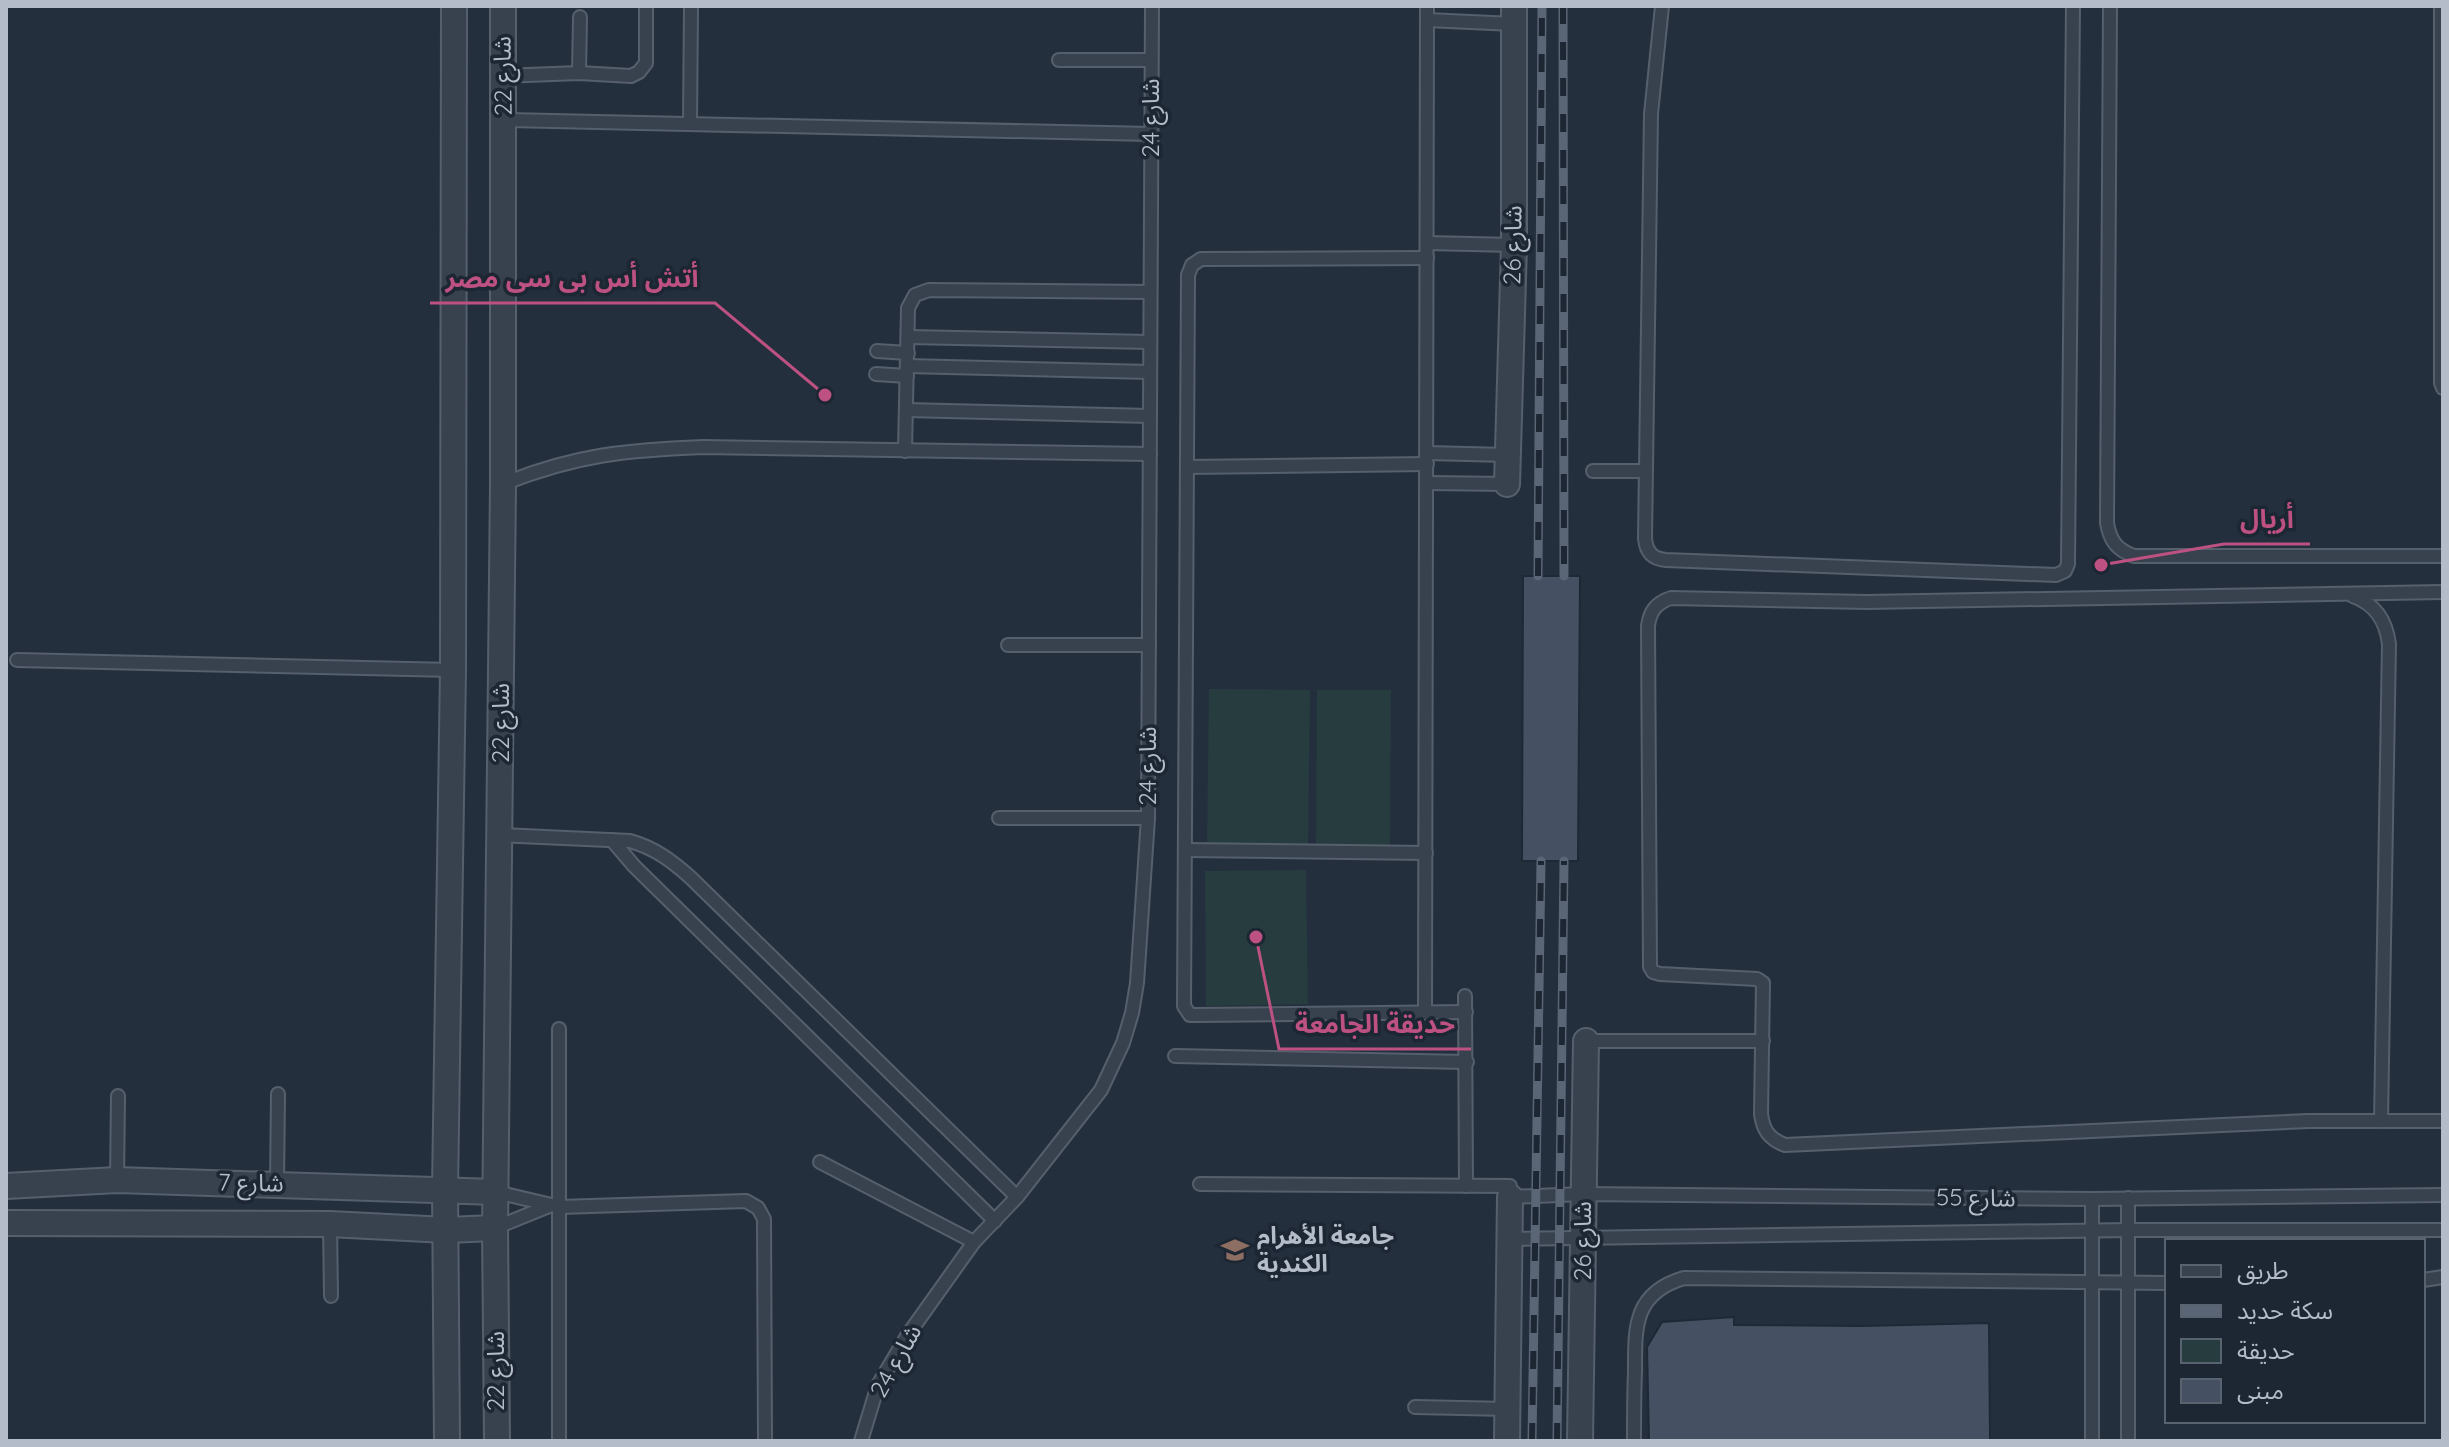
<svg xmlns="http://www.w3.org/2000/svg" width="2449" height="1447" font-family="Quicksand,'Noto Sans Arabic',sans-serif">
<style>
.green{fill:#263c3f}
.building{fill:#455162;stroke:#1f2835;stroke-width:2}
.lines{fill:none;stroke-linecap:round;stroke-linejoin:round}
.service-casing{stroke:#565f6c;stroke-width:16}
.minor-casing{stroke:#565f6c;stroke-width:28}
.service{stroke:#38414e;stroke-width:12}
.minor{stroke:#38414e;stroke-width:24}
.rail-casing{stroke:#5a6575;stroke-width:9}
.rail{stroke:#1d2633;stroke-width:6;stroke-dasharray:18;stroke-linecap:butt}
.labels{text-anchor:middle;stroke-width:7;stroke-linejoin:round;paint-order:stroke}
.street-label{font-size:24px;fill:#b4bcc9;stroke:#1d2633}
.poi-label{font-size:24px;font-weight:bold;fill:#b4bcc9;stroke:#1d2633;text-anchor:start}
.leader{fill:none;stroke:#bd5182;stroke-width:3}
.callout-dot{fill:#bd5182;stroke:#1d2633;stroke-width:3}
.callout-label{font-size:26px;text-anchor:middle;font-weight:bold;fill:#bd5182;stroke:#1d2633;stroke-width:7;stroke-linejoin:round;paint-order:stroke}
</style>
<rect width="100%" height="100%" fill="#242f3e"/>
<g class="green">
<polygon points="1209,689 1310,690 1308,847 1207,846"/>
<polygon points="1317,690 1391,690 1390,845 1316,845"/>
<polygon points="1306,870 1308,1004 1206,1006 1205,871"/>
</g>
<g class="building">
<polygon points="1523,576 1580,576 1578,861 1522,861"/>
<polygon points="1734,1317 1734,1325 1862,1326 1989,1323 1990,1441 1649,1441 1647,1347 1662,1322"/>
</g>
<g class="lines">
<g class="service-casing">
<g id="service">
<path d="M1662 6 1651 114 1645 538C1646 552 1653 559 1666 560L2056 575 2065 571 2068 564 2073 6"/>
<path d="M2110 6 2107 523C2110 541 2117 550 2134 556H2443"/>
<polyline points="2441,6 2441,383 2443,388"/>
<polyline points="1427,20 1514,24"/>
<polyline points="1059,60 1151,60"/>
<polyline points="579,73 580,17"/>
<polyline points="501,76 579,73 631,76 639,72 646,63 646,6"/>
<polyline points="503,120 1151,134"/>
<polyline points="690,124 691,6"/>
<polyline points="1427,243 1514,245"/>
<polyline points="1427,258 1201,259 1192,265 1188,275 1184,1006 1190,1015 1196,1015 1466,1012"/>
<polyline points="908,337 1150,342"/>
<polyline points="877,351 908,353"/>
<polyline points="907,366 1150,372"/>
<polyline points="876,374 907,376"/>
<polyline points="906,410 1150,416"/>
<polyline points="905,451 908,308 915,295 929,290 1150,292"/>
<polyline points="1427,453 1507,455"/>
<polyline points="1187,467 1427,464"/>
<polyline points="1593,471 1645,471"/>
<polyline points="1427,483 1507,484"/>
<path d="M503 484C575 455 626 450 703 447L1150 454"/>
<path d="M2443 592 1867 602 1671 598C1656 603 1650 611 1648 626L1650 967 1653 972 1660 974 1757 979 1763 983 1761 1114C1763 1130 1769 1139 1785 1145L2308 1121H2443"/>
<path d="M2353 596C2375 604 2386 620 2389 644L2381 1121"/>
<polyline points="1008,645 1149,645"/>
<polyline points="17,660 453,670"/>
<polyline points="999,818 1148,818"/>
<path d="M500 835 630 841C655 848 672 861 691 878L1017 1197"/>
<polyline points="612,840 634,866 995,1221"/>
<polyline points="1185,850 1426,853"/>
<polyline points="1465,996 1466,1186"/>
<polyline points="1425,1013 1427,6"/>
<polyline points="1586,1041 1763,1041"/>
<polyline points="1175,1056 1467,1062"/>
<polyline points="820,1162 974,1242"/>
<polyline points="117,1180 118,1096"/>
<polyline points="277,1183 278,1094"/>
<polyline points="1200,1184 1510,1186"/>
<polyline points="496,1192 560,1207 746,1201 758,1208 764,1219 765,1441"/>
<polyline points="1510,1197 1583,1194 2092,1199 2443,1195"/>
<polyline points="330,1224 331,1296"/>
<polyline points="495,1228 549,1206"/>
<polyline points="1510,1239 2128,1230 2443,1230"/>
<polyline points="2423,1280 2443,1277"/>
<polyline points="1415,1407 1508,1409"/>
<polyline points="559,1441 559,1029"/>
<polyline points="861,1441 878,1385 907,1336 974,1242 1017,1197 1101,1090 1123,1043 1132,1013 1137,983 1148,818 1152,6"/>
<path d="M1634 1441C1634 1418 1634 1395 1635 1372 1635 1328 1633 1293 1684 1278L2167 1283"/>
<polyline points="2092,1441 2092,1199"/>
<polyline points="2128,1441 2128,1198"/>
</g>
</g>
<g class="minor-casing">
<g id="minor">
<polyline points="1507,484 1514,245 1514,6"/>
<polyline points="6,1186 117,1180 496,1192"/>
<polyline points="6,1223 330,1224 446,1230 495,1228"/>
<polyline points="447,1441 445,1189 453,670 454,6"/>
<polyline points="497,1441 495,1228 503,484 503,6"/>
<polyline points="1507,1441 1510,1197"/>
<polyline points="1580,1441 1586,1041"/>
</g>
</g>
<use href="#service" class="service"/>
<use href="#minor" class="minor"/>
<g class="rail-casing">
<g id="rail">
<polyline points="1563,6 1564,576"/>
<polyline points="1538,576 1542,6"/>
<polyline points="1532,1441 1541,861"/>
<polyline points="1557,1441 1564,861"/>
</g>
</g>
<use href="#rail" class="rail"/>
</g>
<defs>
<g id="university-bare" transform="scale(2.16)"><path d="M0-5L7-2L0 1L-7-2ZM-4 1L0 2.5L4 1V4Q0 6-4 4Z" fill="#8d6e63" stroke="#1d2633" stroke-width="2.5" paint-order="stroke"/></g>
</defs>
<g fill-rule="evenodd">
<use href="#university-bare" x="1235" y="1250"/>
</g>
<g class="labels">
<g class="street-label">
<text transform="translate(503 76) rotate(-91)" y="8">شارع 22</text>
<text transform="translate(1151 118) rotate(-90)" y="8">شارع 24</text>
<text transform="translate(1513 245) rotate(-89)" y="8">شارع 26</text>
<text transform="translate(501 723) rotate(-90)" y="8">شارع 22</text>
<text transform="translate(1148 766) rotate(-90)" y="8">شارع 24</text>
<text transform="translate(251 1183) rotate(1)" y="8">شارع 7</text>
<text transform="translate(1976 1198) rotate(1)" y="8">شارع 55</text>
<text transform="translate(1583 1241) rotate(-90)" y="8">شارع 26</text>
<text transform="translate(896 1361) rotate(-61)" y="8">شارع 24</text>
<text transform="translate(496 1371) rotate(-90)" y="8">شارع 22</text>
</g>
<g class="poi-label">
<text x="1257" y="1244">جامعة الأهرام<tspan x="1257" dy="28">الكندية</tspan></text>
</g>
</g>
<path class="leader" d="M825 395L715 303H430M2101 565L2224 544H2310M1256 937L1279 1049H1471"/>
<g class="callout-dot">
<circle cx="825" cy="395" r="8"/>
<circle cx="2101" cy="565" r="8"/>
<circle cx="1256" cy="937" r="8"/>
</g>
<g class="callout-label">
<text x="572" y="287">أتش أس بى سى مصر</text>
<text x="2267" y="528">أريال</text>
<text x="1375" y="1033">حديقة الجامعة</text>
</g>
<rect width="2449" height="1447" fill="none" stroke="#b4bcc9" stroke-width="16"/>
<rect x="2165" y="1239" width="260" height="184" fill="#1d2633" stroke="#59626f" stroke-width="2"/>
<rect x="2181" y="1265" width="40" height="12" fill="#38414e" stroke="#59626f" stroke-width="2"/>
<text x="2237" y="1279" font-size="24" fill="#b4bcc9">طريق</text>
<rect x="2181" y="1305" width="40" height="12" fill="#5a6575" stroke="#59626f" stroke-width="2"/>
<text x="2237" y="1319" font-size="24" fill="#b4bcc9">سكة حديد</text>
<rect x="2181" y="1339" width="40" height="24" fill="#263c3f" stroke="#59626f" stroke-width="2"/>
<text x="2237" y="1359" font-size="24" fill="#b4bcc9">حديقة</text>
<rect x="2181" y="1379" width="40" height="24" fill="#455162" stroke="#59626f" stroke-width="2"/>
<text x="2237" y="1399" font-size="24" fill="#b4bcc9">مبنى</text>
</svg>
